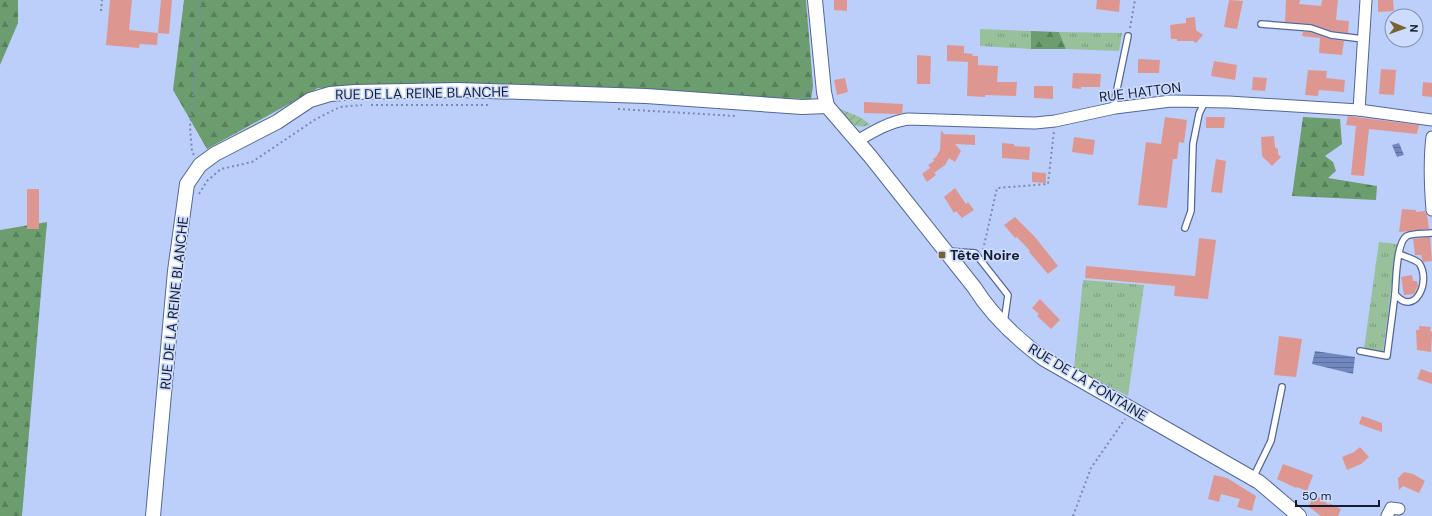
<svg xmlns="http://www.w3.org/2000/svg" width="1432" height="516" font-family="'DM Sans',sans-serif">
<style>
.grass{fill:url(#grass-tufts)}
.forest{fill:url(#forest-firs)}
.garden{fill:url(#garden-furrows)}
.water{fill:url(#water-rules)}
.building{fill:#de9790}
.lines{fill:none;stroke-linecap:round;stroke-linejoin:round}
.service-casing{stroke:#536797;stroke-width:8}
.minor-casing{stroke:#536797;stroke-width:13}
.tertiary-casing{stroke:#536797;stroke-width:16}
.path{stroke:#7c8bad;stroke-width:2;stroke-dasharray:2 3;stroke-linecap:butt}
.service{stroke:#fff;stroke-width:5.5}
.minor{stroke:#fff;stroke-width:11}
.tertiary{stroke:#fff;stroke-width:14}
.poi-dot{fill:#776231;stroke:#cddcfd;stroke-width:1.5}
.labels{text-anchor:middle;stroke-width:3.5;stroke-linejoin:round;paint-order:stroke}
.street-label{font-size:14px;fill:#141d30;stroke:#cddcfd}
.poi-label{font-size:14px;font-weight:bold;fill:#141d30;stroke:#cddcfd;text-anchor:start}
</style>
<defs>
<pattern id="grass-tufts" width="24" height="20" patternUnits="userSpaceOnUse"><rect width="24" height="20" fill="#98c09a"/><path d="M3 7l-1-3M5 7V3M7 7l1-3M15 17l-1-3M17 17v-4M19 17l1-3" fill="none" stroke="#7b9b7e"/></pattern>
<pattern id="forest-firs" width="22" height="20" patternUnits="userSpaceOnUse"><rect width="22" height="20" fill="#6b9d6e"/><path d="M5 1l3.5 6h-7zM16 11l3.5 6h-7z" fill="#577f5b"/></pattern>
<pattern id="garden-furrows" width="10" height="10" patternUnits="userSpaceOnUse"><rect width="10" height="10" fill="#98c09a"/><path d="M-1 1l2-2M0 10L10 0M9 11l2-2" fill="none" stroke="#7b9b7e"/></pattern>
<pattern id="water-rules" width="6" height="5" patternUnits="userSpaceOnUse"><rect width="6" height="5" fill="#7188be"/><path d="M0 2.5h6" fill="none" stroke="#5c6f9b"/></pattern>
</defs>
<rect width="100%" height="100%" fill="#bccffa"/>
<g class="grass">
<polygon points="980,29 1031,31 1031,49 980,46"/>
<polygon points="1059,32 1122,33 1119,51 1066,49"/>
<polygon points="1379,242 1397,244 1383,352 1364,349"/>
<polygon points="1083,280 1144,285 1128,396 1074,368"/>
</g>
<g class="forest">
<polygon points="0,0 18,0 18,23 0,65"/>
<polygon points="184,0 806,0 813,86 811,99 318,88 207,149 173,90"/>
<polygon points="1031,31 1059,32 1066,49 1031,49"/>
<polygon points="1303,117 1340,119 1342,144 1325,156 1333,162 1336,171 1328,178 1377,186 1376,200 1292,196"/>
<polygon points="47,222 22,516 0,516 0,230"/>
</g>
<path class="garden" d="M840 109C851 114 862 116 870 125 853 130 850 122 840 110Z"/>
<g class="water">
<polygon points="1399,143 1404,155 1397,157 1392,145"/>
<polygon points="1315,351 1355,357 1353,374 1312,364"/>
</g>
<g class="building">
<polygon points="110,0 132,0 129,30 158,33 157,45 140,44 139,48 106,45"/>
<polygon points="161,0 172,0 169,34 158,33"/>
<polygon points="834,0 847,0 847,11 834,10"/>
<polygon points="1097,0 1120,0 1119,12 1096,9"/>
<polygon points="1229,0 1243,1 1237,29 1224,27"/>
<polygon points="1286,0 1300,0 1299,4 1321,6 1322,0 1338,0 1336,20 1349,21 1348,33 1332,31 1312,24 1285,22"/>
<polygon points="1378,0 1393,0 1394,11 1378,12"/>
<polygon points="1195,17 1196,30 1203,35 1196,43 1193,41 1177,41 1177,39 1171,39 1170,25 1186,23 1186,18"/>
<polygon points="1303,32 1310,32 1330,39 1344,41 1342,55 1319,53 1320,38 1302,36"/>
<polygon points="947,45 964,46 964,53 973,54 972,56 978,56 978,65 998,66 997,82 1017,82 1016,96 985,95 985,97 967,96 968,62 947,61"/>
<polygon points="917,55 931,56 930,84 917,84"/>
<polygon points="1138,59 1160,60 1159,73 1138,73"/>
<polygon points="1214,61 1237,65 1235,80 1211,76"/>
<polygon points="1381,69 1396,70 1394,95 1379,94"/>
<polygon points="1308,70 1327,71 1326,78 1345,80 1344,92 1319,90 1318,96 1305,95"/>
<polygon points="1073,73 1101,74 1100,87 1081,87 1081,89 1072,88"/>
<polygon points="1253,77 1267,78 1265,91 1252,90"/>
<polygon points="845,78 848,92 837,95 834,80"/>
<polygon points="1423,82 1432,83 1432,97 1422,96"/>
<polygon points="1034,86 1053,86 1053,99 1034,98"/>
<polygon points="864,102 903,104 902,113 898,114 864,113"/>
<polygon points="1348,116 1419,125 1417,134 1369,129 1364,176 1351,175 1356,126 1346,125"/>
<polygon points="1165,117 1187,120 1184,143 1179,142 1177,159 1173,159 1167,208 1138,205 1146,142 1161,144"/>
<polygon points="1206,117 1225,117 1224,128 1206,128"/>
<polygon points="941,130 944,134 975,135 975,145 955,144 961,151 955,162 949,158 945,165 934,173 928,165 934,161 933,159 936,157 940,150"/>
<polygon points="1274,136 1275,147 1278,149 1278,154 1281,157 1272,166 1262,156 1261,137"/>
<polygon points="1074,137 1095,140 1093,155 1072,152"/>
<polygon points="1002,143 1014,144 1014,146 1030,147 1029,160 1002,158"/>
<polygon points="1216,159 1226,161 1222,193 1211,192"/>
<polygon points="930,168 936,175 927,182 922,174"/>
<polygon points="1032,172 1046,173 1046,183 1032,182"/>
<polygon points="955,188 966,204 968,202 974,210 962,218 956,211 954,213 944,197"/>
<rect x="27" y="189" width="12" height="40"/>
<polygon points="1402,209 1416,210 1416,212 1425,211 1427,215 1429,229 1399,232"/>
<polygon points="1015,217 1035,237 1058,266 1048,274 1029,252 1030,251 1017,237 1015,238 1004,225"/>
<polygon points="1430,237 1432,261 1423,262 1421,255 1415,255 1413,239"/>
<polygon points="1199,238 1216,240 1208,299 1174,296 1175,286 1085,278 1086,266 1195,276"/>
<polygon points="1412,275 1413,281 1417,281 1418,286 1414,294 1404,295 1401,277"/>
<polygon points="1040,299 1060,320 1051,329 1037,316 1039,314 1032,308"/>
<polygon points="1419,326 1431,327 1430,331 1432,332 1432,334 1431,352 1417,350 1416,330 1419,330"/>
<polygon points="1279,336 1302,339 1296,377 1274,375"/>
<polygon points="1421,369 1432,373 1432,384 1417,379"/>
<polygon points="1362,416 1382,423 1382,432 1359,424"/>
<polygon points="1360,447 1369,457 1361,464 1347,470 1342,457 1354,452"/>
<polygon points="1283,464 1313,475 1307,491 1297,487 1296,488 1277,479"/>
<polygon points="1404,472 1413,474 1425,481 1419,493 1403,486 1399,490 1398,478"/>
<polygon points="1214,475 1227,478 1256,496 1252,511 1237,507 1240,499 1221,494 1219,502 1208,499"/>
<polygon points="1316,495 1329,505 1329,503 1341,509 1338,516 1321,516 1308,506"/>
</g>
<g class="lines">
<g class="service-casing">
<g id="service">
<polyline points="1261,24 1311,28 1331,35 1363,39"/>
<polyline points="1113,108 1128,36"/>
<polyline points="1185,228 1191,211 1193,144 1199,114 1205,101"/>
<polyline points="947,251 975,253 1008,295 1004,323"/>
<path d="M1399 254C1406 257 1414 259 1419 263 1432 282 1414 318 1395 294 1396 282 1396 242 1407 236 1413 233 1425 234 1432 233"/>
<polyline points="1360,351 1387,356 1395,294"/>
<polyline points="1253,478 1271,441 1282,387"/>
</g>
</g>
<g class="minor-casing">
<g id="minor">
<polyline points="1359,110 1366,0"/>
<path d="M1432 137C1429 161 1430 185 1432 210"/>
<path d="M857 141C874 131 889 122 908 119L1035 123 1055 121 1115 108 1171 101 1229 102 1359 110 1432 120"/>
<polyline points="1387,516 1391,508 1399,509"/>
</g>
</g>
<g class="tertiary-casing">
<g id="tertiary">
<path d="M815 0 824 92 827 106 870 156 974 287C992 316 1017 339 1044 359L1259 482 1299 516"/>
<polyline points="153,516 175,271 187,184 200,165 215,154 277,122 310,100 330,94 355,92 458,90 646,96 802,107 827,106"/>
</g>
</g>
<g class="path">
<polyline points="101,11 102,0"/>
<polyline points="1130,28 1135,0"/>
<polyline points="804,95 806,87 810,85"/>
<polyline points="371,105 490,105"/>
<polyline points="618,109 736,116"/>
<polyline points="194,155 192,152 190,127 201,0"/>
<polyline points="199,194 207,181 221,169 252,162 316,119 340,107 362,105"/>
<polyline points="983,250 997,188 1048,184 1054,131"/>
<polyline points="1073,516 1091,468 1125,419"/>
</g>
<use href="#service" class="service"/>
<use href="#minor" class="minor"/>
<use href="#tertiary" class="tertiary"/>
</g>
<rect class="poi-dot" x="938" y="251" width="8" height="8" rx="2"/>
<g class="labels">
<g class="street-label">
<text transform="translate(1140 92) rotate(-7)" y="5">RUE HATTON</text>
<text transform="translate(422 93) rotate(-1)" y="5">RUE DE LA REINE BLANCHE</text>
<text transform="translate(174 303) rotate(-84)" y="5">RUE DE LA REINE BLANCHE</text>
<text transform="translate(1088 382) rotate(31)" y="5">RUE DE LA FONTAINE</text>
</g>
<g class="poi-label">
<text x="950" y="260">Tête Noire</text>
</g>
</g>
<g transform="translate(1404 28) rotate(92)"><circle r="19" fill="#cddcfd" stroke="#8390ab"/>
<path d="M0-3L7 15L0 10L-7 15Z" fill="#776231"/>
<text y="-6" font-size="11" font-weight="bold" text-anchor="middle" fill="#141d30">N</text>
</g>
<path d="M1296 500v6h83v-6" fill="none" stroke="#141d30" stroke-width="2"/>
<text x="1302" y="500" font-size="12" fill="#141d30" stroke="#cddcfd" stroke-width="3" paint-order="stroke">50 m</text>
</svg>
